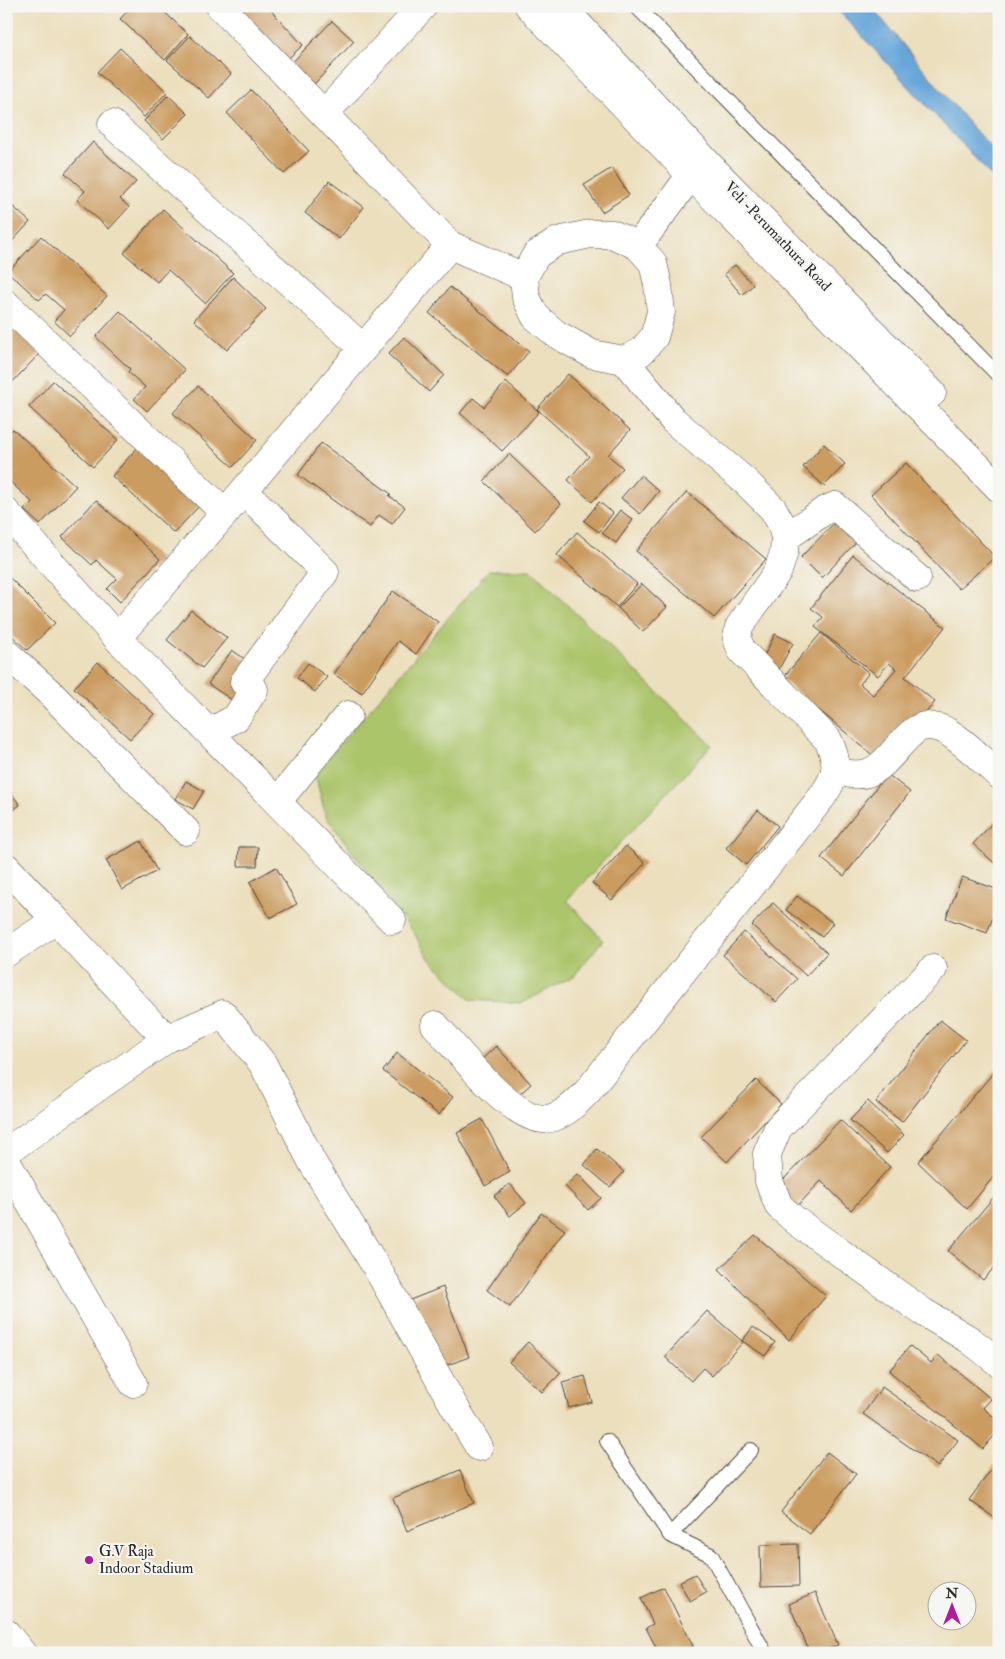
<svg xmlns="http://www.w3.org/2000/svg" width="1005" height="1659" font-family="'IM FELL Double Pica',serif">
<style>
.green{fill:#abc56a;stroke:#6b784a}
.water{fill:#66a6d9;stroke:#486882}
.building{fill:#cb9c60}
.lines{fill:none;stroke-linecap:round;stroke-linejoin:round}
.lane-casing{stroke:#484641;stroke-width:16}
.street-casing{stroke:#484641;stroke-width:29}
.secondary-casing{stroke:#484641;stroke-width:29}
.lane{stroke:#fff;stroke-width:14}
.street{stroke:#fff;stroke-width:28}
.secondary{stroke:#fff;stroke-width:28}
.poi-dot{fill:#b5179e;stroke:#f6f6f2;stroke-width:2}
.labels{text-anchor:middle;stroke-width:4;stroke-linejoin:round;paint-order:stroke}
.street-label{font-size:15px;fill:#2b2b2b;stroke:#f6f6f2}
.poi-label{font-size:15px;fill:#2b2b2b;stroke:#f6f6f2;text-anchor:start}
</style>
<rect width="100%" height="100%" fill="#f6f6f2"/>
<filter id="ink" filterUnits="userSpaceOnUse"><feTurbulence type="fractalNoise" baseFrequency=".02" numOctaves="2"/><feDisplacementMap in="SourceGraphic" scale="10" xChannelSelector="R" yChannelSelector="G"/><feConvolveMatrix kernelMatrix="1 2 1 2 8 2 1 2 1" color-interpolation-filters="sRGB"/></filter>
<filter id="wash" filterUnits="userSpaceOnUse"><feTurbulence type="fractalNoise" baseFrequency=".0096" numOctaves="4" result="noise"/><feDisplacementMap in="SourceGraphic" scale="20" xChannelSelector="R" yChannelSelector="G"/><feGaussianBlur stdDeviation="1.12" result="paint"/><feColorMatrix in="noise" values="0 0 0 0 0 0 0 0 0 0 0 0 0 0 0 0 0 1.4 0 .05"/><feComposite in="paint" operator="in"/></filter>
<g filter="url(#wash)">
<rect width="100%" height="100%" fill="#ecdfbd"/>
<polygon class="green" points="489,570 531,570 712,745 567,900 603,940 574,976 522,1003 471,1000 430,960 414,933 326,817 315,774"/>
<polygon class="water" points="834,6 871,6 971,126 999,156 999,184"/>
<g id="blocks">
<g class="building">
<polygon points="132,6 158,6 188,34 165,60 120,19"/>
<polygon points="222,6 267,6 303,45 279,67"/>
<polygon points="332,21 354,41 306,93 284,71"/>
<polygon points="190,36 231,74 209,98 167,60"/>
<polygon points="120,48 167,92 144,117 97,72"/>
<polygon points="251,90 309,151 284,174 227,113"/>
<polygon points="168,95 188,114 163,139 144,121"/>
<polygon points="93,142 136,182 120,199 129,207 109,229 77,200 85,191 65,173"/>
<polygon points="612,168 629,195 602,212 584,185"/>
<polygon points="329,181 364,207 339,239 305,213"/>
<polygon points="6,200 30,222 6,248"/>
<polygon points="163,209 233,273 205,303 168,270 157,282 124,253"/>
<polygon points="41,236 107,296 70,336 54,321 64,310 46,294 39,300 8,272"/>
<polygon points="735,265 753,285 742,295 724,274"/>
<polygon points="233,277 266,309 227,350 194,320"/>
<polygon points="450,287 529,351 508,377 429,313"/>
<polygon points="120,311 185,370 147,411 134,399 145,387 128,372 130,369 96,337"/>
<polygon points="6,322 40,353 6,389"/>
<polygon points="404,337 444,375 429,392 388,354"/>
<polygon points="568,374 630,430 608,455 623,468 592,502 568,480 589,456 537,409"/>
<polygon points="53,381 118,440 93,467 29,407"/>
<polygon points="506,382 539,412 502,451 460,413 473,398 484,407"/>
<polygon points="198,386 257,440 233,467 173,413"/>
<polygon points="13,429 76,486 40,525 24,510 32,502 6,478 6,436"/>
<polygon points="321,443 391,494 389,496 405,507 392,524 379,515 370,527 298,475"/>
<polygon points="824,444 845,464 824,486 803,467"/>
<polygon points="137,448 200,505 174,533 112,476"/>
<polygon points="509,454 561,504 535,531 484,481"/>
<polygon points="906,463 995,557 959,589 871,495"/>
<polygon points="641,475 659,491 640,514 621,498"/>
<polygon points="687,492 766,559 714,618 636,551"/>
<polygon points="96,500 160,559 120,602 107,589 117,579 96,560 92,565 62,537"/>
<polygon points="599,502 613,513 599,532 584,521"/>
<polygon points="620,510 633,520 616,543 602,533"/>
<polygon points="841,516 862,536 822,578 801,557"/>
<polygon points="577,532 637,584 617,607 557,555"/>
<polygon points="853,555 945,627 905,677 935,702 882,763 782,679 821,633 869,673 860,684 873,695 896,669 889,663 878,676 815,627 823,617 811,608"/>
<polygon points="6,574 55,623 27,650 6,630"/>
<polygon points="642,584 667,607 643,632 618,608"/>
<polygon points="393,591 438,622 416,654 398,641 362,693 334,674"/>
<polygon points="191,610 227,638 202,668 167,640"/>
<polygon points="775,634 793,643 779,669 762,660"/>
<polygon points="232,650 253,665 241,706 208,684"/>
<polygon points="98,662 154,714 130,739 74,688"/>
<polygon points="308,663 327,677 315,692 297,678"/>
<polygon points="887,774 910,792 844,876 821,858"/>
<polygon points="186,781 204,791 193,809 175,799"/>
<polygon points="6,786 20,805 6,815"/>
<polygon points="758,810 778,826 746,865 726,848"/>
<polygon points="995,820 999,824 999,867 973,844"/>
<polygon points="141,841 157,871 122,890 106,860"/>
<polygon points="626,846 645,863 612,900 592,883"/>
<polygon points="239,847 258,847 257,866 238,866"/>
<polygon points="276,867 297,904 270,918 250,882"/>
<polygon points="962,877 999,890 999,901 987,933 946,918"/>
<polygon points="797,896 833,923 822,937 786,910"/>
<polygon points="773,903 827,953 806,976 752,925"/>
<polygon points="744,932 797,979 776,1002 723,955"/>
<polygon points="940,1020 966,1040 902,1122 876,1102"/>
<polygon points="496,1046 531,1084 514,1099 479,1062"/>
<polygon points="397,1053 453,1097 439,1115 383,1071"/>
<polygon points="999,1066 999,1170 967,1209 918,1162"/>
<polygon points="756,1080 781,1104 727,1162 701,1137"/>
<polygon points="868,1101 904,1135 887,1153 850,1120"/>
<polygon points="482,1119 510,1172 485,1186 457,1133"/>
<polygon points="840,1120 890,1167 851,1210 821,1181 788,1216 767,1197"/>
<polygon points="597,1149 624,1172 610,1187 584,1165"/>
<polygon points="578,1174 601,1198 588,1210 565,1186"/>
<polygon points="510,1184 526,1203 510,1216 494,1196"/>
<polygon points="999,1191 999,1262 983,1280 948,1251"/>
<polygon points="541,1213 565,1230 510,1307 487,1290"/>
<polygon points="755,1235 826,1296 789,1340 719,1269"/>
<polygon points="443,1287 469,1357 431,1371 405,1302"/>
<polygon points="707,1311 743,1342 712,1376 703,1368 691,1381 665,1357"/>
<polygon points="753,1327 775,1342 765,1356 742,1341"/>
<polygon points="528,1342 561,1373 542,1392 509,1362"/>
<polygon points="910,1346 931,1363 938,1355 991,1399 983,1408 999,1421 999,1430 983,1449 889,1371"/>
<polygon points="585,1376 592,1402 569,1408 562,1382"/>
<polygon points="882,1387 958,1440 938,1467 863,1414"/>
<polygon points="827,1452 856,1474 810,1534 781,1512"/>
<polygon points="999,1459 999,1521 969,1500"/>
<polygon points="460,1470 474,1503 407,1531 393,1498"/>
<polygon points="798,1544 799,1586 761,1587 760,1545"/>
<polygon points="695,1574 706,1592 690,1601 679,1582"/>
<polygon points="664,1587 693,1646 680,1653 659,1653 646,1628 653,1624 641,1598"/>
<polygon points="815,1593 838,1645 819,1653 810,1653 789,1604"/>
</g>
</g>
</g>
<g filter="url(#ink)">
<use href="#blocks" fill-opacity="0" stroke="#484641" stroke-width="1"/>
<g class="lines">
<g class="lane-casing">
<g id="lane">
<polyline points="636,6 999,376"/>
<polyline points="607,1441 670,1535 711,1555 765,1653"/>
<polyline points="670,1535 751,1450"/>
</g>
</g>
<g class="street-casing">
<g id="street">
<polyline points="220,6 450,245 524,277"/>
<polyline points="324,114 423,6"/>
<polyline points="112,124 363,348"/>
<polygon points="590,234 612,234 638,246 653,263 658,285 661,312 654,337 641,352 624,360 592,354 556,334 535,316 526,297 524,277 536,255 558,241"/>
<polyline points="638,246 691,175"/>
<polyline points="6,304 225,513"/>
<polyline points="6,512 117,638 392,920"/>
<polyline points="785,538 824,511 835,506 917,578"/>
<polyline points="117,638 225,513 450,245"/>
<polyline points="6,653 49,692 186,831"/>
<polyline points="210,732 236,718 254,690 244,682 325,572 244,491"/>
<path d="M835 771C847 774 861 777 872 771 891 762 905 731 924 726 927 725 935 727 939 728 956 733 984 762 999 775"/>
<polyline points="277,802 348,715"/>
<polyline points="6,867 56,920"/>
<polyline points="6,953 56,920 152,1024 168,1038 223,1014 263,1064 312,1162 378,1270 454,1406 479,1447"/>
<polyline points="933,969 778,1128 767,1154 769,1181 779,1206 796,1221 923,1312 970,1340 999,1363"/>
<path d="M435 1025C457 1049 511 1120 545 1119 562 1118 576 1103 587 1092L822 797C837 775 840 765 828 740L742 651 737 639 739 627 778 571 784 552 785 538 782 525 773 509 746 482 673 420 624 360"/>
<polyline points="6,1152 168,1038"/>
<polyline points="6,1161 133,1383"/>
<polyline points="6,1633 22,1653"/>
</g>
</g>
<g class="secondary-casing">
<g id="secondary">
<polyline points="529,6 691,175 999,488"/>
<polyline points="561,6 711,167 932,393"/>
</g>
</g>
<use href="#lane" class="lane"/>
<use href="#street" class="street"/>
<use href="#secondary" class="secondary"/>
</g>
</g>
<circle class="poi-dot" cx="89" cy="1560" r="5"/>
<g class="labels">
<g class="street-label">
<text transform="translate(778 236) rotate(46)" y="5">Veli -Perumathura Road</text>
</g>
<g class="poi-label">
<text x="99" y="1556">G.V Raja<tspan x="99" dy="17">Indoor Stadium</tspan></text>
</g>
</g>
<rect width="1005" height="1659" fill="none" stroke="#f6f6f2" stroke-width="25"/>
<g transform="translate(952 1606)"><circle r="24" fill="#f6f6f2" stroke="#a5a5a2"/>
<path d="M0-4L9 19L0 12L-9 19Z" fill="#b5179e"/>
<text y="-8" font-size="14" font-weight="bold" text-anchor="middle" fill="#2b2b2b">N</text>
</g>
</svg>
